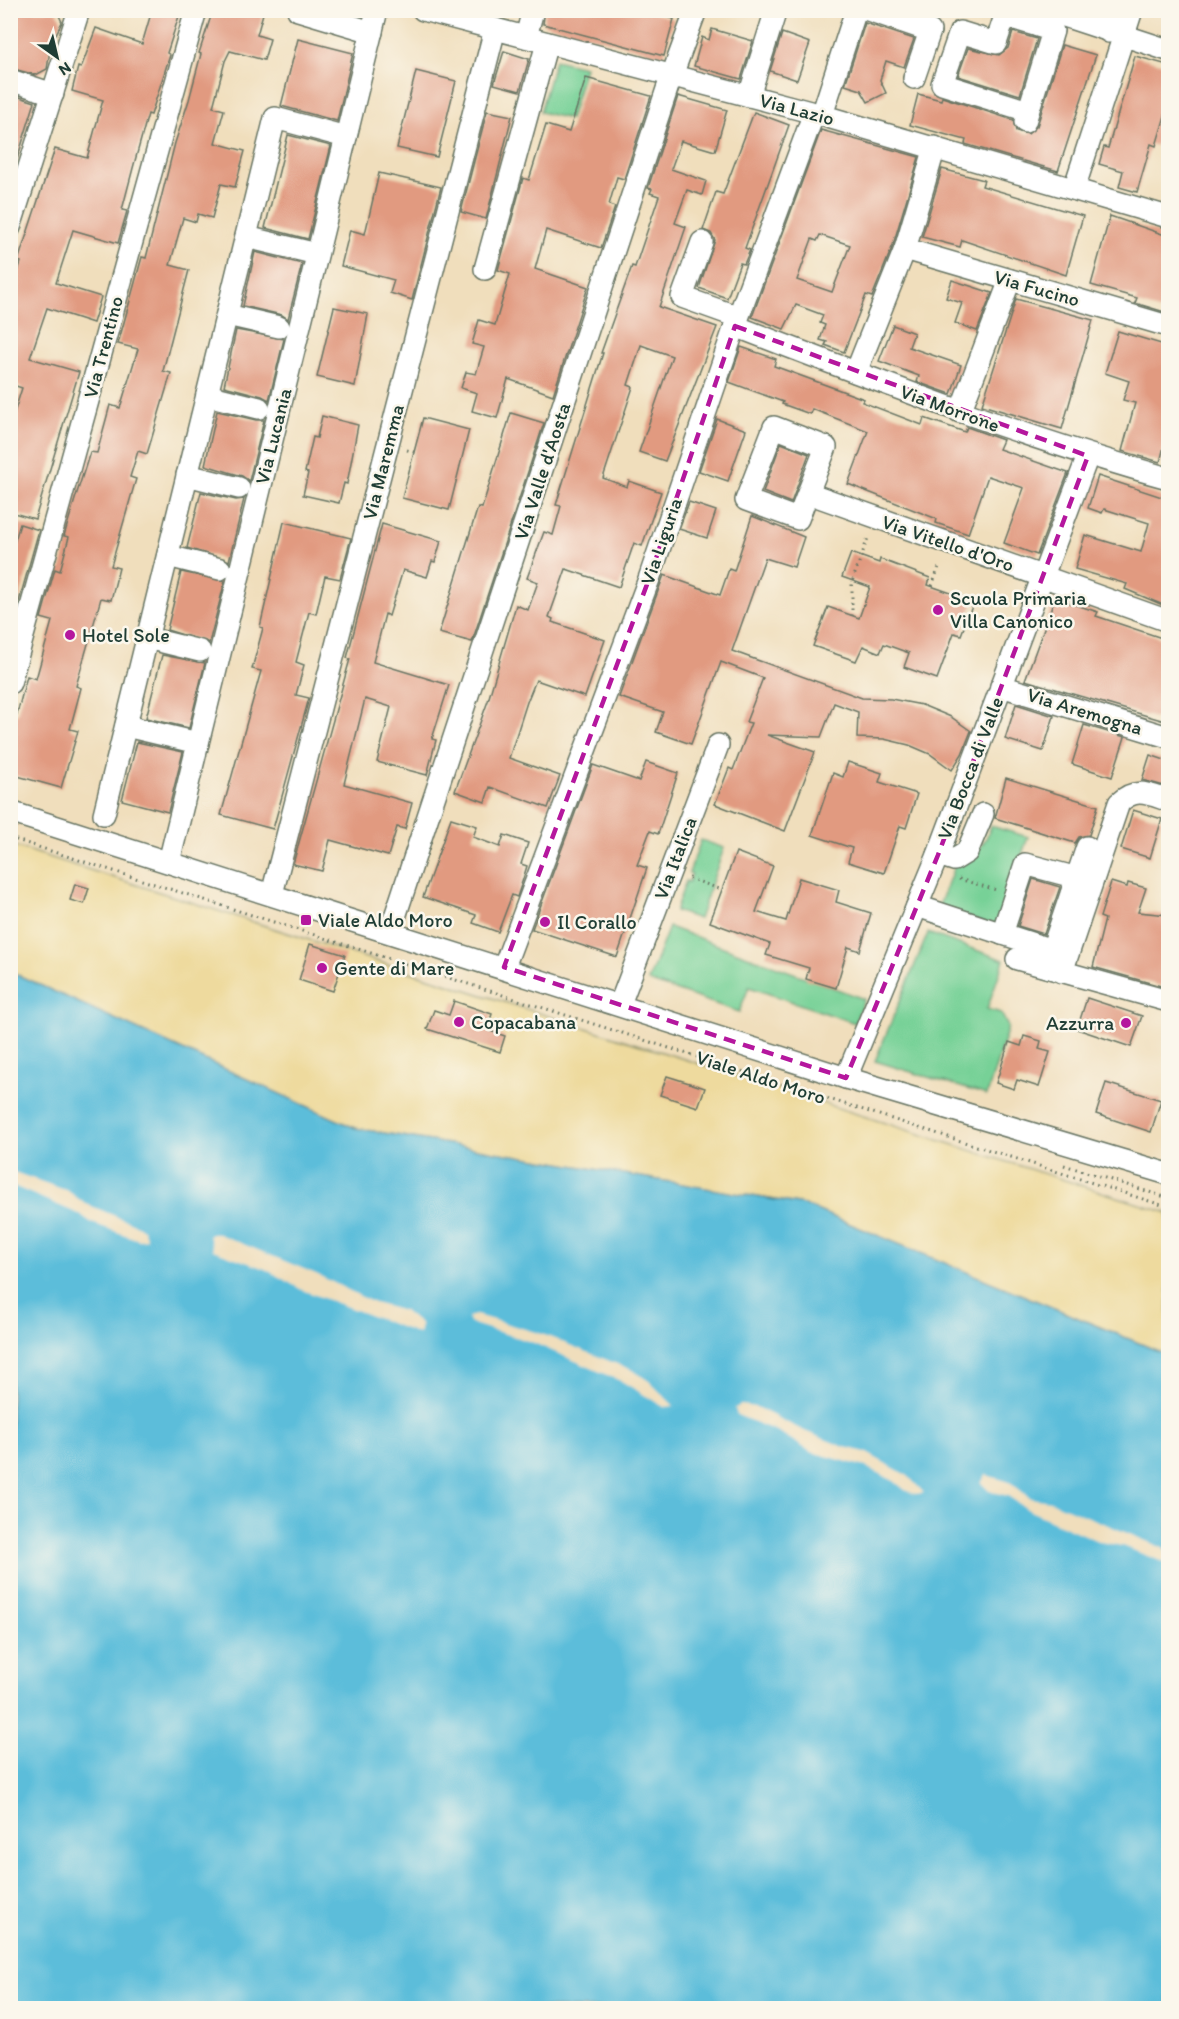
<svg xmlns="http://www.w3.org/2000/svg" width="1179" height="2019" font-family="Itim,sans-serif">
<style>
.green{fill:#77d197;stroke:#4b8766;stroke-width:1.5}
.sand{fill:#eeda9e;stroke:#868c69;stroke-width:1.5}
.water{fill:#5cbdda;stroke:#3e7d87;stroke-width:1.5}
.pier{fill:#f0debc}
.building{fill:#e19a80;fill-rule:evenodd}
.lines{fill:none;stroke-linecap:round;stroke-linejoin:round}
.minor-casing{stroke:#687564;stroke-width:24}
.path{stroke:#687564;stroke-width:3;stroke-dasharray:1.5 4.5;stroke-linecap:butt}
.minor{stroke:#fff;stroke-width:21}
.marked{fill:none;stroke:#b5179e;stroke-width:4.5;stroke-dasharray:12 8;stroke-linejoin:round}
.poi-dot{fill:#b5179e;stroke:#fbf7ec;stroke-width:2}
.labels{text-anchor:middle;stroke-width:5;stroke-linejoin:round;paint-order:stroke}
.street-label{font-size:20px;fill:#1f3d34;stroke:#fbf7ec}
.poi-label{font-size:20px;fill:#1f3d34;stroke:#fbf7ec;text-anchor:start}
</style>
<rect width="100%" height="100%" fill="#fbf7ec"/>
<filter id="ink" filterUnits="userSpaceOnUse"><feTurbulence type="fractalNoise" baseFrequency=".0167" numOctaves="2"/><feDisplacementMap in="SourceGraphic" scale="12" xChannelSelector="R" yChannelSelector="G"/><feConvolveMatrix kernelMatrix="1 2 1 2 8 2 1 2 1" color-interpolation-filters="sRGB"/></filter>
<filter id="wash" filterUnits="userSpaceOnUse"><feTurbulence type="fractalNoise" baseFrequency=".008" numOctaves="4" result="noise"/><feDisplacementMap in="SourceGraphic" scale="24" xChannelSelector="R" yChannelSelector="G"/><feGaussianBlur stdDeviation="1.35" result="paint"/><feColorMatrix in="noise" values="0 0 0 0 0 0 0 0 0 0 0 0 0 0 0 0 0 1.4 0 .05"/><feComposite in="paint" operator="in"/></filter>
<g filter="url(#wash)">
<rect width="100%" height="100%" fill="#f0debc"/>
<g class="green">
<polygon points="555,60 585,67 570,119 540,112"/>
<path d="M991 826 1028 837 997 927 938 908 956 862C975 856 985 845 991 826Z"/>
<polygon points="701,840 724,848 699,919 675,911 686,881 689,882 692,874 689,873"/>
<polygon points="669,927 864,999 855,1023 749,987 739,1012 648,981"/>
<polygon points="928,933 1004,960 987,1009 1001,1013 1008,1027 987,1095 875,1061"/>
</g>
<polygon class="sand" points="11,845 1168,1213 1168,1355 804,1205 355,1128 11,972"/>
<polygon class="water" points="11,972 355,1128 804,1205 1168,1355 1168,2008 11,2008"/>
<g class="pier">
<polygon points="11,1171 68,1191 84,1203 132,1223 143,1229 147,1239 139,1240 92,1223 81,1215 11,1185"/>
<polygon points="216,1233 316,1274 374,1303 404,1311 421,1325 419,1334 302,1290 265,1269 213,1250 209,1235"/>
<polygon points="476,1315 542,1334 632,1370 649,1381 674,1406 664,1407 623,1382 534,1343 470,1323 468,1317"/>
<polygon points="741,1405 756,1407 802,1430 844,1447 865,1452 908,1476 924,1493 915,1494 905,1490 894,1481 866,1467 811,1452 779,1432 737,1415 735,1408"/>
<polygon points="986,1475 1010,1482 1030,1498 1050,1501 1163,1548 1168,1555 1168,1564 1122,1546 1100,1542 1030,1511 1008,1496 989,1491 981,1483"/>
</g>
<g id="blocks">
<g class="building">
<polygon points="17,10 57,11 62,22 51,44 47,69 36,75 10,68 10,40 15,33"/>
<polygon points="152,10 181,10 167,53 170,55 151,115 148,114 133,168 122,210 127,211 118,243 73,230 56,283 101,297 93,323 47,308 30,358 79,372 35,519 10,512 10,426 22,388 10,384 10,296 21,262 18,261 55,149 87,158 103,100 72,91 78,67 81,68 96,28 142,44"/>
<polygon points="213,10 264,10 257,35 270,39 264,60 230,51 225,61 213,107 224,110 215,143 245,151 235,187 221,184 212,218 198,214 196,222 183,218 170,265 189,270 163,371 171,373 147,454 138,451 130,477 136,479 111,566 119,568 111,600 101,598 76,686 81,688 70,729 78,731 61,788 10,774 10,712 17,714 27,676 36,679 52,621 41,618 55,569 60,571 69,537 64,536 76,496 90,452 97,453 110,405 120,408 138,349 118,344 142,257 146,258 175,143 189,100 201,54 199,53"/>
<polygon points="545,10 644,10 674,19 664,56 543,24"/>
<polygon points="865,23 914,39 904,67 886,61 880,80 886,93 868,102 861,90 845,85"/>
<polygon points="712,29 753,41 741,79 694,66 702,37 709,40"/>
<polygon points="1013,32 1037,39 1020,95 958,76 968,48 999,55 1008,48"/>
<polygon points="782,33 810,43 797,80 770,71"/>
<polygon points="298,39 353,53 337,121 281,106"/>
<polygon points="1062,45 1096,55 1058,171 965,144 966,140 910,125 918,94 941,100 942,97 1013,120 1016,131 1028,134 1037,126"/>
<polygon points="504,51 529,59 520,91 494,84"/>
<polygon points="1135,56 1168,65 1168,106 1156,146 1151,144 1137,192 1119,187 1123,171 1099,164 1104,147 1108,148"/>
<polygon points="416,71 456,81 437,157 397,148"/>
<polygon points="586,78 651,96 624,179 617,177 609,205 615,207 601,248 546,230 535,269 588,287 553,395 508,379 497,418 472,411 477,393 461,388 466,372 476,374 484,347 472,344 479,320 495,325 510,274 498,270 523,178 529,180 546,125 569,132"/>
<polygon points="10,94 35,102 14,169 10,169"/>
<polygon points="678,96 727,110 715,151 681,141 671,169 706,181 702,195 687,190 675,223 686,227 659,307 717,327 665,461 639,452 672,356 641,345 628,385 633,387 603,478 627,487 629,481 661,492 642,546 634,543 619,587 566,569 549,617 553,619 552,622 605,640 585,697 536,680 527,702 509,758 560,776 548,808 490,787 485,802 455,791 488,701 516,605 528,610 538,582 527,578 544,532 553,535 561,506 556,505 603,353 601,353 632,266 635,267 659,196 650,193 652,189 648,188"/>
<polygon points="487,111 512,116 486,219 461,212"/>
<polygon points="754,112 789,125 745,248 750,250 744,264 740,263 727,298 699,288 715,240 711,233 703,230 716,192 723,194"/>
<path d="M821 130 919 157 893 245 872 297 866 295 844 352 825 345 827 342 820 340 825 325 820 323 823 315 796 305 784 329 752 317ZM820 235 850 245 832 292 797 280 812 239 817 241Z"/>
<polygon points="288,135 331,146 308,239 265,228"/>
<polygon points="942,169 984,180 982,186 1083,216 1066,275 962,240 960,247 922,237"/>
<polygon points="379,173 441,187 412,300 390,293 394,280 341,266 350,230 365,234"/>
<polygon points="1110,216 1168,236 1168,313 1135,303 1137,298 1091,285"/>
<polygon points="255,252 302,264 288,319 282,315 243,306"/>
<polygon points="952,280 992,293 977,331 955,323 962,303 946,298"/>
<polygon points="1016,299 1093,320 1062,429 982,405"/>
<polygon points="334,307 368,314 355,386 317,377"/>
<polygon points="893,325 914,333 909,347 961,365 951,394 917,382 919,376 879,361"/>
<polygon points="236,330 284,339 269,400 262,396 224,386"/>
<polygon points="1118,331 1168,346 1168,431 1160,462 1122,451 1135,403 1123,400 1129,381 1105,373"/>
<polygon points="741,347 776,359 774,366 864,399 862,402 922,425 924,418 965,432 967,427 1003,440 999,449 1068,473 1037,555 1004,543 1024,488 988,476 968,534 936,523 937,519 848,484 868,431 812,409 810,414 782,404 783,402 729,382"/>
<polygon points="217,411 256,420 264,420 249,481 242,476 205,465"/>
<polygon points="511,413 544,423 472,642 439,633 478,507 482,508"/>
<polygon points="322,416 358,425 347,484 344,483 339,503 303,495 308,473 305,472 313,437 317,438"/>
<polygon points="423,418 469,430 449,510 402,498"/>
<polygon points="717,419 746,430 728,481 699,471"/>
<polygon points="781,443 809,454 791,503 763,492"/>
<polygon points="1098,476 1168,499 1168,607 1125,589 1127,584 1075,569 1085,535 1141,552 1149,523 1104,509 1102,513 1088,508"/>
<polygon points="201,492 236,500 244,499 229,561 187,548"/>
<polygon points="689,502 716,511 707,538 679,529"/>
<polygon points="752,516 804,537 794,567 765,558 732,651 862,698 891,699 922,705 951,717 971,731 962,754 952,770 930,754 909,745 884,739 857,738 858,712 834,703 821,737 767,735 815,752 785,831 715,804 729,768 733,770 751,723 746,722 763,678 721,662 691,744 656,732 663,712 619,697 664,575 720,595 729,569 734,571"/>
<polygon points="284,522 351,538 340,579 325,576 316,614 309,612 296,662 304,665 296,695 309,698 273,829 221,815 261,671 252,669 263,628 260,627"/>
<polygon points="20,524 39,530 16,612 10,611 10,556"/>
<polygon points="382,524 441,541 435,562 432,561 427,577 403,570 389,616 385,614 373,662 449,685 432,739 436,740 427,775 377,762 391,707 365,699 344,784 412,803 405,829 397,827 388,856 330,840 322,871 293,864 350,659 347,658"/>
<polygon points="851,553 879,563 880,559 930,578 928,585 974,601 961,635 954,633 937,679 904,667 909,653 884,644 880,653 863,646 856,661 813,646 828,607 859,618 870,587 842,577"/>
<polygon points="181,572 225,581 209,643 167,630"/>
<polygon points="1055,598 1098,612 1096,616 1168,640 1168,722 1025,680"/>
<polygon points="162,655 205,663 189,728 146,718"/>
<polygon points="1016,704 1054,716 1043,751 1005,739"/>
<polygon points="1084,725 1125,737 1112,777 1072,764"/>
<polygon points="137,742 183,752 168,812 122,800"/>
<polygon points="1150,755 1168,761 1168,787 1142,780"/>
<polygon points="646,762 678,773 658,834 650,831 637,865 647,868 617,957 532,929 593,765 639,781"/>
<polygon points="848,762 882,773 879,782 917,794 906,828 900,826 884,873 848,862 852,848 812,835 833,773 843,777"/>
<polygon points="1006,778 1098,806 1089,835 1079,837 1075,843 995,818"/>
<polygon points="1133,810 1162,819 1150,858 1121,849"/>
<polygon points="451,818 477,826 473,837 500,847 504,835 528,843 521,864 527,866 523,879 517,897 512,895 498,932 473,923 476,915 423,897"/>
<polygon points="736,852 773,866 756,912 786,921 799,878 839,890 836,902 871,913 860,951 848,947 836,988 806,979 809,968 766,955 770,944 710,922"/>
<polygon points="1033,879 1060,887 1044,934 1018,926"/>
<polygon points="1111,882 1127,887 1128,883 1146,888 1138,912 1168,915 1168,988 1093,967 1105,919 1100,917"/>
<polygon points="75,884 89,888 84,904 70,900"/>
<polygon points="310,944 345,955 333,991 299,980"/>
<polygon points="1087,998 1142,1016 1131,1047 1077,1029"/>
<polygon points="454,1001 492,1014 487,1030 505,1036 500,1052 427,1029 434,1010 449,1015"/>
<polygon points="1024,1036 1041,1041 1039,1049 1050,1052 1039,1087 1017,1080 1014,1089 996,1083 1009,1042 1021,1046"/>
<polygon points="667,1076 705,1088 698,1107 660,1095"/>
<polygon points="1106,1083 1161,1100 1151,1132 1096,1114"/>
</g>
</g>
</g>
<g filter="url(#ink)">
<use href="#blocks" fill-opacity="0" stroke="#687564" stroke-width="1.5"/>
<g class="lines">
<g class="minor-casing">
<g id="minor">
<polyline points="298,10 372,32"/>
<polyline points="423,10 814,113 1168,217"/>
<polyline points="868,10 930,31 914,78"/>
<polyline points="1046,10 1168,50"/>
<polyline points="1109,32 1115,10"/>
<polyline points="526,37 533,10"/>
<polyline points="10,80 53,94"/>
<polyline points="749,96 776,10"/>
<polyline points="1028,111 942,84 960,32 996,43 1005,16 1038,26"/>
<polyline points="822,115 856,10"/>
<polyline points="1025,122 1053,31 1038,26 1042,14"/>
<polyline points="1074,189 1132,10"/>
<polyline points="10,227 79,10"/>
<polyline points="246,237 317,254"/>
<polyline points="702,242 682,297 738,317"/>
<polyline points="905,249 1168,326"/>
<polyline points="485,269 547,43"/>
<polyline points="227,315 279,327"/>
<path d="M735 326C878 381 1020 437 1168 478"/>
<polyline points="856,372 905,249 935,147"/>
<polyline points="207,395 259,408"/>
<polyline points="960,412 1010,280"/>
<polyline points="187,475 239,488"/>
<polyline points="808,493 798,519 746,500 774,427 826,447 808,493 1168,621"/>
<polyline points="168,556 220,569"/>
<polyline points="147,638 200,651"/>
<polyline points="10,683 196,10"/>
<polyline points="1001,686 1168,737"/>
<polyline points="126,726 198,743"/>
<polyline points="10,812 846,1078 1168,1174"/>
<polyline points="104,814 275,118 346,137"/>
<polyline points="938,855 954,860 967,852 983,814"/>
<polyline points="169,862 377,10"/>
<polyline points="272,894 495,29"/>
<polyline points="917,906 1052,950 1087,847"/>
<polyline points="390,932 667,89 696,10"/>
<polyline points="1002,934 1025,864 1070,876"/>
<polyline points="1017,959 1168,1001"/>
<polyline points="504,967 649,579 735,326 814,113"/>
<path d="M1062 972 1119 803C1134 788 1146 793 1164 799"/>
<polyline points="620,1004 718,745"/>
<polyline points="846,1078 938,855 1088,456"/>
</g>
</g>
<g class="path">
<polyline points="407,450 414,452"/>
<polyline points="932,586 940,564"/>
<polyline points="852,616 852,582 869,535"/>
<polyline points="10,838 1168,1207"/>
<polyline points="689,878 722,890"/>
<polyline points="959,879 996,890"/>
<polyline points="1064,1165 1168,1198"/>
</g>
<use href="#minor" class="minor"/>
</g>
</g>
<path class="marked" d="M735 326 1088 456 938 855 846 1078 504 967 649 579Z"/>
<g class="poi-dot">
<circle cx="938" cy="610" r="6"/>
<circle cx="70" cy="635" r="6"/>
<rect x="300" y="914" width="12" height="12" rx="3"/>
<circle cx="545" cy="922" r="6"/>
<circle cx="322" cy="968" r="6"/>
<circle cx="459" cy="1022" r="6"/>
<circle cx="1126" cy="1023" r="6"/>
</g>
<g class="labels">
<g class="street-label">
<text transform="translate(797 109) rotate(15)" y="7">Via Lazio</text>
<text transform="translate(1037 288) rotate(16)" y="7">Via Fucino</text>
<text transform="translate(103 347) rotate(-75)" y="7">Via Trentino</text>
<text transform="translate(950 408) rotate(20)" y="7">Via Morrone</text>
<text transform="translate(273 436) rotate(-76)" y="7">Via Lucania</text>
<text transform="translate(383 462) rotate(-76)" y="7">Via Maremma</text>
<text transform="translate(542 471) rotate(-72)" y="7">Via Valle d'Aosta</text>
<text transform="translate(661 541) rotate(-71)" y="7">Via Liguria</text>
<text transform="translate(948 543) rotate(19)" y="7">Via Vitello d'Oro</text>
<text transform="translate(1085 711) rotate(17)" y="7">Via Aremogna</text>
<text transform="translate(970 768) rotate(-69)" y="7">Via Bocca di Valle</text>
<text transform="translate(675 858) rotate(-69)" y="7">Via Italica</text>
<text transform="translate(761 1077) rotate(18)" y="7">Viale Aldo Moro</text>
</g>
<g class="poi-label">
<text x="950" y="605">Scuola Primaria<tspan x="950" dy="23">Villa Canonico</tspan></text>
<text x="82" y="642">Hotel Sole</text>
<text x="318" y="927">Viale Aldo Moro</text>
<text x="557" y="929">Il Corallo</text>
<text x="334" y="975">Gente di Mare</text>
<text x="471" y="1029">Copacabana</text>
<text x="1114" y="1030" text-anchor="end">Azzurra</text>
</g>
</g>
<rect width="1179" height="2019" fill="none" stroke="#fbf7ec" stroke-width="36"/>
<g transform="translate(57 57) rotate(146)" stroke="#fbf7ec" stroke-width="4.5" paint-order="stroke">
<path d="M0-4.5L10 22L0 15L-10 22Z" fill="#1f3d34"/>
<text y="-9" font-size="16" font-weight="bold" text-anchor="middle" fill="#1f3d34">N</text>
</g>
</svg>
